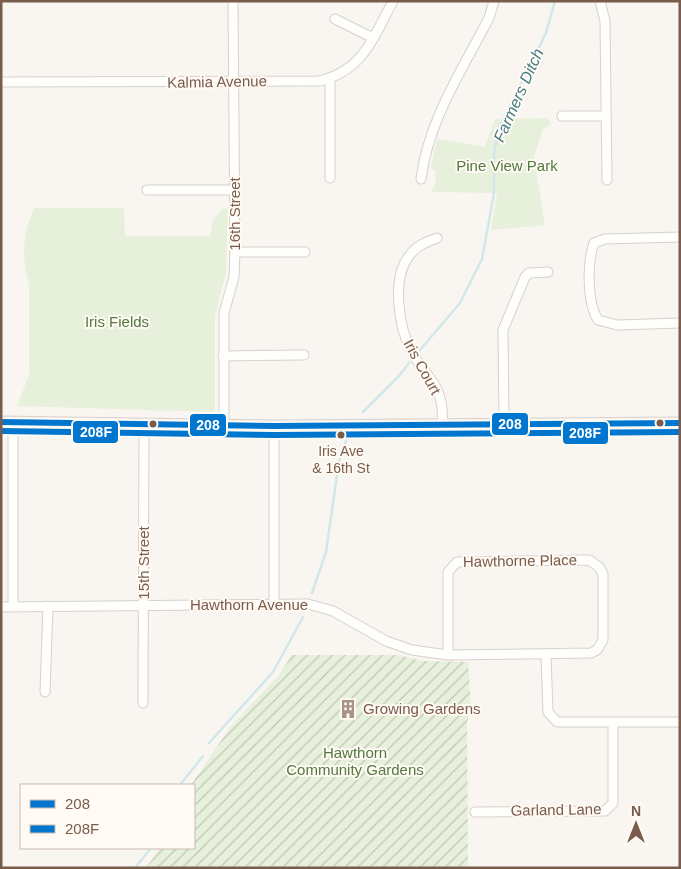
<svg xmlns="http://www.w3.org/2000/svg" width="681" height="869" font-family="Arial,sans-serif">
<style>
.park{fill:#e7f0db}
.garden{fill:url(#garden-furrows)}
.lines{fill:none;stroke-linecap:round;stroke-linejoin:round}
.stream{stroke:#d0e8ea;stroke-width:2.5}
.minor-casing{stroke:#d7d1cb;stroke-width:11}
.major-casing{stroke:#dad1cc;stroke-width:13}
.minor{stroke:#fefefd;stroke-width:9}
.major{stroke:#f3eee8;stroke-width:11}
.bus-1-casing{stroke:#fffaf3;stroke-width:10}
.bus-2-casing{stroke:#fffaf3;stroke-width:10}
.bus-1{stroke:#0076ce;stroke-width:6}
.bus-2{stroke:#0076ce;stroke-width:6}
.bus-dot{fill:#7a5c4d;stroke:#fffaf3;stroke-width:2}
.labels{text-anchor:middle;stroke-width:4;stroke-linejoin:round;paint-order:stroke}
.bus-label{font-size:14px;fill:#7a5c4d;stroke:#fffaf3}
.street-label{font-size:15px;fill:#7a5c4d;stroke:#fffaf3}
.park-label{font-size:15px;fill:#537a41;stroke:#fffaf3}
.poi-label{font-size:15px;fill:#7a5c4d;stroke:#fffaf3;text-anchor:start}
.water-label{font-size:16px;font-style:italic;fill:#437c86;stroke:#fffaf3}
.line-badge{stroke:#fffaf3;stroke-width:2}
.badge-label{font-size:14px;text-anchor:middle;font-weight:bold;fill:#fff}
</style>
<defs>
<pattern id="garden-furrows" width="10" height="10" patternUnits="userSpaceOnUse" patternTransform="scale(1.25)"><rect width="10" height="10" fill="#e7f0db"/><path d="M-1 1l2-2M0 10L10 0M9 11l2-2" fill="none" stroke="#c0c6b4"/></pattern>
</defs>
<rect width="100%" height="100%" fill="#f9f5f0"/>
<g class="park">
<polygon points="548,118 551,124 543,129 534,157 545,225 491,230 497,193 431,192 435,184 436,172 431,168 437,139 485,147 495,119"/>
<path d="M34 208H124L125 236H210L213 220 224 208 228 209 226 273 215 316V412L17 406 29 375V283C21 257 23 232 34 208Z"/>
</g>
<polygon class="garden" points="292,655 398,655 422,661 468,662 471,708 467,722 468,868 146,868 160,848 194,848 194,785 191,785 231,726 279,675"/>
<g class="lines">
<g class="stream">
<polyline points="420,350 460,303 482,259 494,193 494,154 499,128 546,33 555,1"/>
<polyline points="363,412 398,377 409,363"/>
<polyline points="312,593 326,552 339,461 348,435"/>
<polyline points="209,743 273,672 303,617"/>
<polyline points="180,785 203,756"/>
<polyline points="135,868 151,848"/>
</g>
<g class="minor-casing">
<g id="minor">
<polyline points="600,1 605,21 607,180"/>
<polyline points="335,19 373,38"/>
<polyline points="330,79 330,178"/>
<path d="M1 82 319 81C363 71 373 38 393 1"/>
<polyline points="562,116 605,116"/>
<path d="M421 179C428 121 462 70 489 18L494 1"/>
<polyline points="147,190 235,190"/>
<path d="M680 237 605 239 594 243C587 262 587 303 598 320L617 325 680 323"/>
<path d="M437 238C426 242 416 246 409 256 391 279 399 329 412 352 420 368 436 381 440 398 443 406 442 416 443 425"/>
<polyline points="235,252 305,252"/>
<polyline points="223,356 304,355"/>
<polyline points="13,422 13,606"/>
<polyline points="224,425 224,313 234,277 235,252 233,1"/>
<polyline points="504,425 503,330 525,277 529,273 548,272"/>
<polyline points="274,426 274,604"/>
<polyline points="1,607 308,604 333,611 386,641 412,650 448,655 591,653 597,650 603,640 603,574 599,567 589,560 457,562 448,572 448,655"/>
<polyline points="546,655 548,712 557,722 680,722"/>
<polyline points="45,692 48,606"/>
<polyline points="143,703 144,423"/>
<polyline points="475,812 605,811 613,803 613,723"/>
</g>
</g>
<g class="major-casing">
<polyline id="major" points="1,422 274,426 680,423"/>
</g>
<use href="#minor" class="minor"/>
<use href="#major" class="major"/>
<g class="bus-1-casing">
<polyline id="bus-1" points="1,422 274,426 680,423"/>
</g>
<g class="bus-2-casing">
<polyline id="bus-2" points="1,431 274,435 680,432"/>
</g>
<use href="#bus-1" class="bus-1"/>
<use href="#bus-2" class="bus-2"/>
</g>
<defs>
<g id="building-bare" transform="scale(1.5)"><path d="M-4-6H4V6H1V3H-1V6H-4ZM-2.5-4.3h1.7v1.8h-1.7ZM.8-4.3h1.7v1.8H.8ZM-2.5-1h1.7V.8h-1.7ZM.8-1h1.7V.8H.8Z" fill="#a69286" stroke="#fffaf3" stroke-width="2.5" paint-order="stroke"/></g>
</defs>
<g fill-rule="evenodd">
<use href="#building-bare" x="348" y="709"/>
</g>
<g class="bus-dot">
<circle cx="660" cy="423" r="4.5"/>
<circle cx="153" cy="424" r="4.5"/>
<circle cx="341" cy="435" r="4.5"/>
</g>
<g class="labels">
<g class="bus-label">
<text x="341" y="456">Iris Ave<tspan x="341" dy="17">&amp; 16th St</tspan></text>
</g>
<g class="street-label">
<text transform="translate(217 82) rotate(-1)" y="5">Kalmia Avenue</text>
<text transform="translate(235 214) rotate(-90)" y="5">16th Street</text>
<text transform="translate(422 367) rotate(61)" y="5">Iris Court</text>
<text transform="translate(520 561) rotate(-1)" y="5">Hawthorne Place</text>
<text transform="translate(144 563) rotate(-90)" y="5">15th Street</text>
<text x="249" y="610">Hawthorn Avenue</text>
<text transform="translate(556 810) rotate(-1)" y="5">Garland Lane</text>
</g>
<g class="park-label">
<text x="507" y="171">Pine View Park</text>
<text x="117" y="327">Iris Fields</text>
<text x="355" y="758">Hawthorn<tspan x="355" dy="17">Community Gardens</tspan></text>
</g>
<g class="poi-label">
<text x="363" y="714">Growing Gardens</text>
</g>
<g class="water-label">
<text transform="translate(518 95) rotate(-66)" y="6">Farmers Ditch</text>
</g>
</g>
<g class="line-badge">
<rect x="491" y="412" width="38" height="24" rx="5" fill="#0076ce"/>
<rect x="189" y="413" width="38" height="24" rx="5" fill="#0076ce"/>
<rect x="72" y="420" width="47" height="24" rx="5" fill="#0076ce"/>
<rect x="562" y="421" width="47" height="24" rx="5" fill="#0076ce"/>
</g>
<g class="badge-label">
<text x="510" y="429">208</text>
<text x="208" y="430">208</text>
<text x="96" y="437">208F</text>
<text x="585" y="438">208F</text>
</g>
<rect width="681" height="869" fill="none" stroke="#7a5c4d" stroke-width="5"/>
<rect x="20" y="784" width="175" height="65" fill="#fffaf3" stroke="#cabbb1"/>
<rect x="30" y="800" width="25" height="8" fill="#0076ce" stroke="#cabbb1"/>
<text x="65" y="809" font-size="15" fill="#7a5c4d">208</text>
<rect x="30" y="825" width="25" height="8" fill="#0076ce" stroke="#cabbb1"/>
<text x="65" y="834" font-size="15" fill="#7a5c4d">208F</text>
<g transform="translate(636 824)" stroke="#fffaf3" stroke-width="4" paint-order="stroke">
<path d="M0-4L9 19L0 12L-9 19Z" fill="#7a5c4d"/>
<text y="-8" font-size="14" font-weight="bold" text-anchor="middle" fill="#7a5c4d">N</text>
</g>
</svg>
